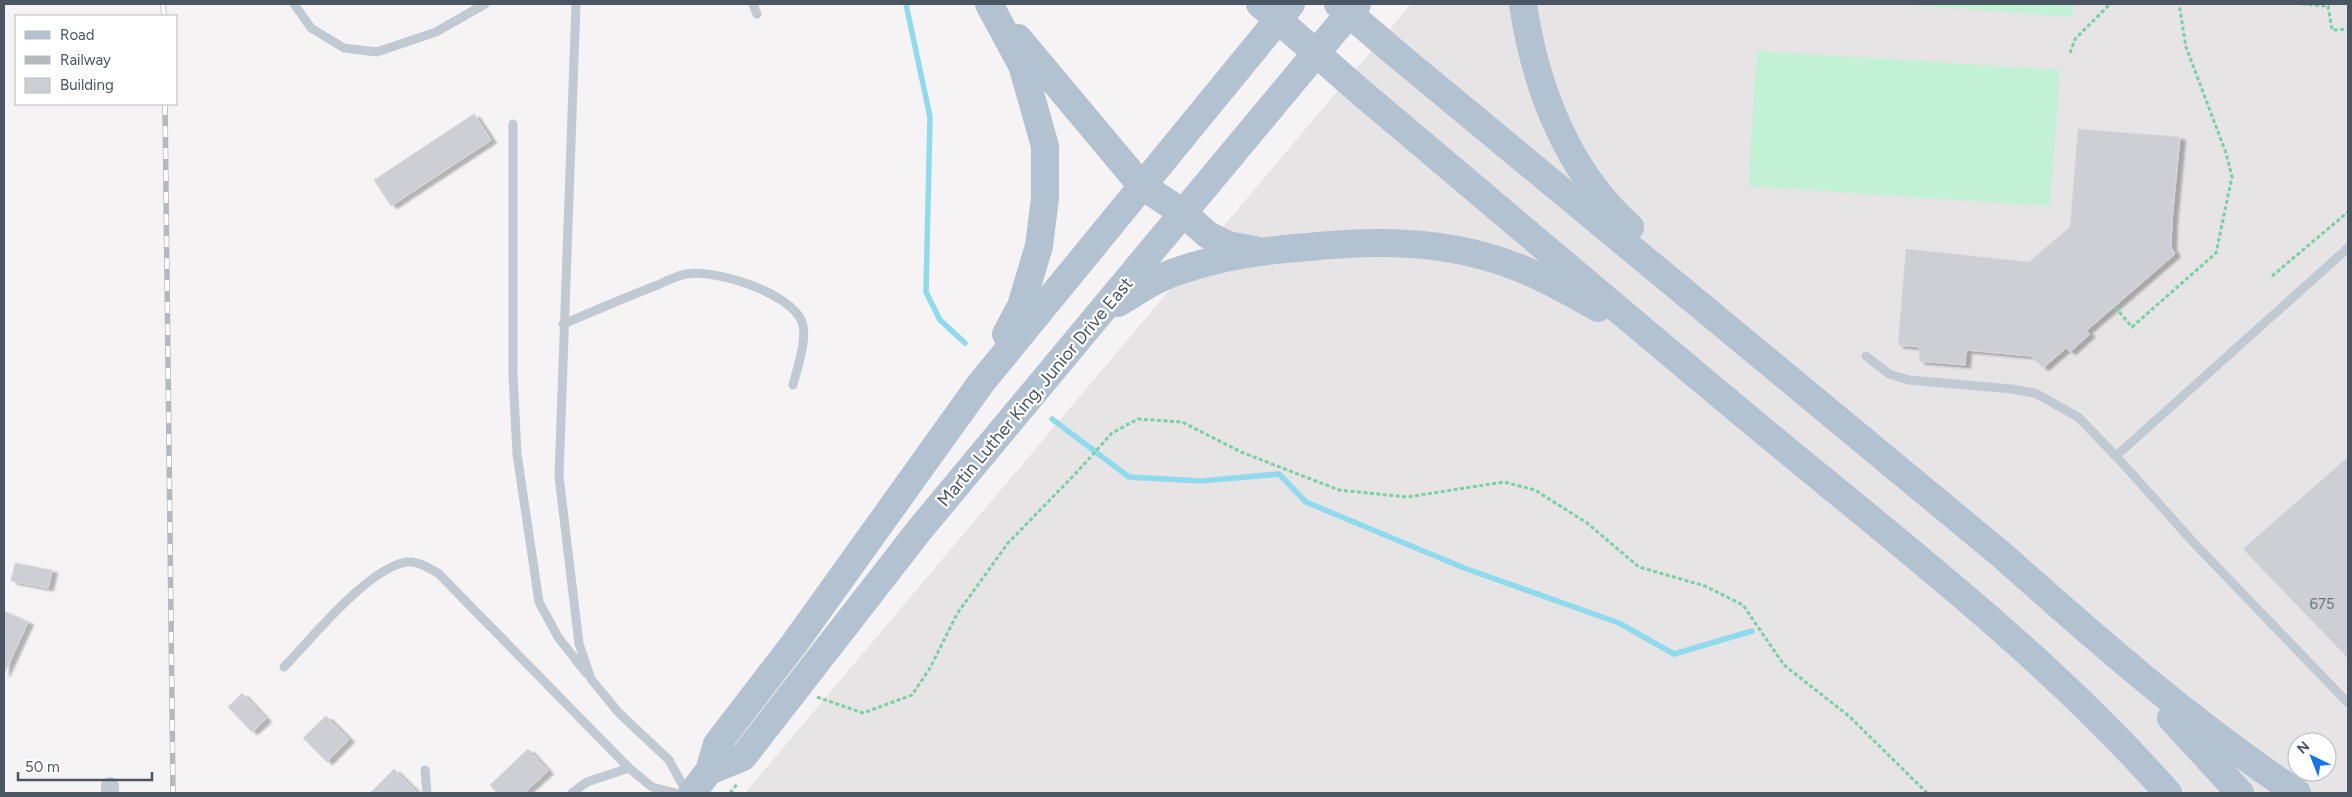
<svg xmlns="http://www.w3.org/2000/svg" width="2352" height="797" font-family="Figtree,sans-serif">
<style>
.education{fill:#e6e4e5;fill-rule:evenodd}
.garden{fill:#c3f1d5}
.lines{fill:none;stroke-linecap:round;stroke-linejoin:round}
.stream{stroke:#90daee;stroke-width:5.5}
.building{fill:#cdcfd5;stroke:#d7d9de;filter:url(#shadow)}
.path{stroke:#7ad0a6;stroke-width:3;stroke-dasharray:4 2.5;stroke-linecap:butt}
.lane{stroke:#c1cad2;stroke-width:9}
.street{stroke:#c1cad2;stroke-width:18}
.primary{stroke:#b3c2d1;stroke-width:28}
.rail-casing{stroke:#b5b8bd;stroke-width:5.5}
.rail{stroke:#fff;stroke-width:4;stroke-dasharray:11;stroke-linecap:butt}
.primary-bridge{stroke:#b3c2d1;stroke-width:28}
.labels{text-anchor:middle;stroke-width:4.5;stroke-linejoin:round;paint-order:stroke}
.number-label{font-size:15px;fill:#6b747e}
.street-label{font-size:18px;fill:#4a5661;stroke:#fff}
</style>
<defs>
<filter id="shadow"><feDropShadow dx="5.5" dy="3" stdDeviation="1" flood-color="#0004"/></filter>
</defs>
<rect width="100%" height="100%" fill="#f5f3f3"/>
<path class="education" d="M1411 4H2348V793H745ZM2297 742H2327V772H2297Z"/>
<g class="garden">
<polygon points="1900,4 2073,4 2072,17"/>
<polygon points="1757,51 2060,70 2050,206 1748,186"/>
</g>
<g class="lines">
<g class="stream">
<polyline points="906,4 930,117 926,292 940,320 965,343"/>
<polyline points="1052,419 1129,477 1201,481 1279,474 1306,502 1464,568 1619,623 1674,654 1752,631"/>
</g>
</g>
<g class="building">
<polygon points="474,114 491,140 391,206 374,180"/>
<polygon points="2078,129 2180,137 2172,220 2171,247 2175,254 2086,331 2090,334 2070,352 2066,348 2043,368 2031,356 1966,350 1965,365 1919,361 1920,347 1898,345 1906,249 2029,262 2070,227"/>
<polygon points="2348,457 2348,658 2243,549"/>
<polygon points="15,563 52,570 48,588 11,581"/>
<polygon points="4,611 28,622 4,674"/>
<polygon points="242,693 266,719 252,732 228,707"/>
<polygon points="326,716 349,739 327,762 303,738"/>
<polygon points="528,749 548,771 524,793 497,793 490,785"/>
<polygon points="394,769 418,793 370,793"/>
</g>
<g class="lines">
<g class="path">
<polyline points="2302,4 2328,6 2332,30 2348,29"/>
<polyline points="2070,53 2075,39 2110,4"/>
<polyline points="2272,276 2348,212"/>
<polyline points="2115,307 2132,327 2216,253 2232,177 2226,153 2186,47 2179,4"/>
<polyline points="817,697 863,713 912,695 930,668 957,614 1008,543 1078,471 1112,433 1138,419 1182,422 1241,452 1339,490 1407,497 1504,482 1535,490 1587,523 1639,567 1705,586 1743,605 1784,665 1850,717 1927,793"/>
<polyline points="730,793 738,783"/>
</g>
<g class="lane">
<polyline points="294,4 311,28 344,48 377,52 436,32 485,4"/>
<polyline points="576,4 559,476 579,644 591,679 619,713 669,760 687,793"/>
<polyline points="753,4 757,14"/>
<polyline points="513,124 513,375 517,454 539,602 558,637 586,673"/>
<path d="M563 324C594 311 624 298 655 286 665 282 677 275 687 274 716 269 791 293 802 322 808 337 797 369 793 385"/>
<polyline points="1866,356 1889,374 1909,380 2012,389 2035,393 2078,417 2116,456 2194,543 2348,703"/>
<polyline points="2116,456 2348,248"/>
<path d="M284 667C313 637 363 574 402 563 415 559 427 567 438 573L629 768 652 787 676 793"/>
<polyline points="425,770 427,793"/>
<polyline points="572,793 587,782 629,768"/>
</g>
<polyline class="street" points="110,786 110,793"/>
<g class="primary">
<polyline points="989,4 1022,65 1045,146 1045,198 1039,246 1021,306 1006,334"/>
<path d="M1523 4C1535 86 1567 171 1630 227"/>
<polyline points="1018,38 1141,185 1183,213 1208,235 1228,245 1254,250"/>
<path d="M1394 52 2003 556C2097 640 2192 723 2297 793"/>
<path d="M1364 95C1502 211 1639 328 1778 443 1913 554 2052 662 2168 793"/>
<path d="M1118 303C1138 291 1158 277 1181 270 1222 256 1265 250 1308 247 1367 241 1426 240 1484 256 1525 267 1562 287 1598 308"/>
<polyline points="2171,718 2240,793"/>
<polyline points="709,771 743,757 921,528 1357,4"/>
<polyline points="692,793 709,771 717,744 794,644 981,383 1291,4"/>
</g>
<g class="rail-casing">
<g id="rail">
<polyline points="163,4 164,16"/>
<polyline points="165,104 173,793"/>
</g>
</g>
<use href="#rail" class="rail"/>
<g class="primary-bridge">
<polyline points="1260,4 1364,95"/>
<polyline points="1338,4 1394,52"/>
</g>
</g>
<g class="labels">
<g class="number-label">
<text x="2322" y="609">675</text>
</g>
<g class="street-label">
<text transform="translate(1035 392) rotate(-50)" y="6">Martin Luther King, Junior Drive East</text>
</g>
</g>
<rect width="2352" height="797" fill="none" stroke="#4a5661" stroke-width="10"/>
<rect x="15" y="15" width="162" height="90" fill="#ffffff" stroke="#b7bbc0"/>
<rect x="25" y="31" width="25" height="8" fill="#b3c2d1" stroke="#b7bbc0"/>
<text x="60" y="40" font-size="15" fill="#4a5661">Road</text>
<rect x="25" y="56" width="25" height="8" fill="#b5b8bd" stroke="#b7bbc0"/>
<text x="60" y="65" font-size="15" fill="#4a5661">Railway</text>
<rect x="25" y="78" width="25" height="15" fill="#cdcfd5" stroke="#b7bbc0"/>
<text x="60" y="90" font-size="15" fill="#4a5661">Building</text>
<g transform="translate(2312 757) rotate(317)"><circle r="24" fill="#ffffff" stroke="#b7bbc0"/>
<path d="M0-4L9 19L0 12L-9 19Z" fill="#1a73e8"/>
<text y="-8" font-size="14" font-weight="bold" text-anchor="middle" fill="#4a5661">N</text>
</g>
<path d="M18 772v8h134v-8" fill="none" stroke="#4a5661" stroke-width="2.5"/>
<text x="25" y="772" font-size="15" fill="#4a5661" stroke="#ffffff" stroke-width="4" paint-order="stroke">50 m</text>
</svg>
